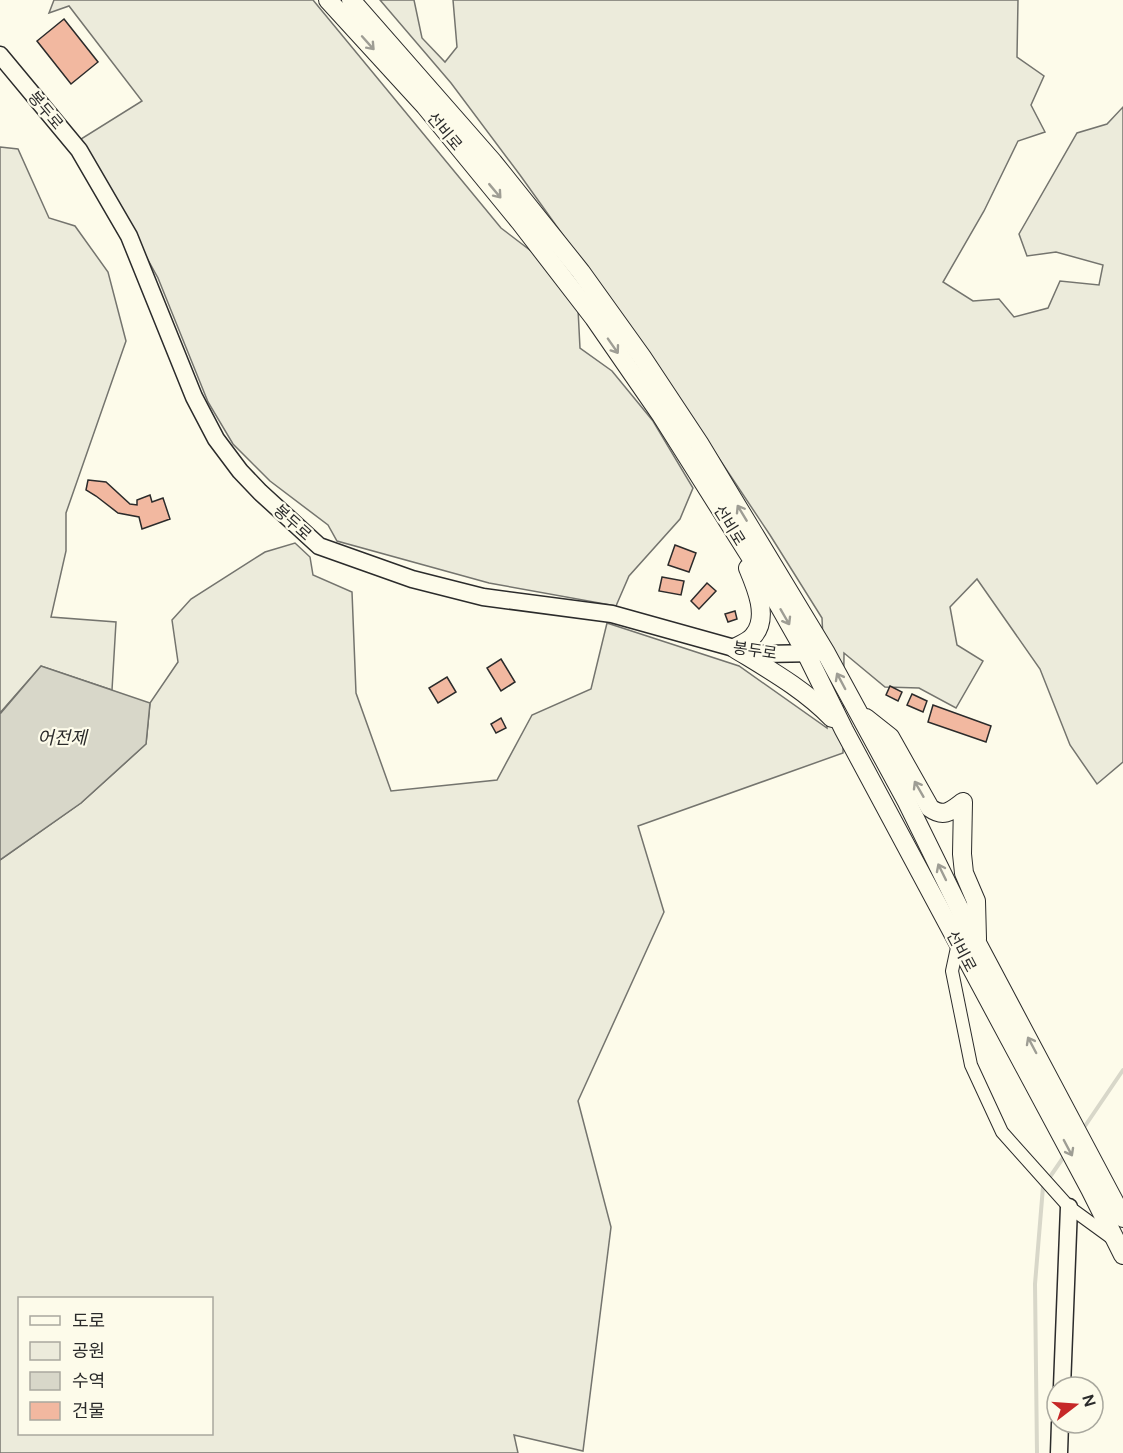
<svg xmlns="http://www.w3.org/2000/svg" width="1123" height="1453" font-family="'DM Sans','Noto Sans KR',sans-serif">
<style>
.green{fill:#ecebdb;stroke:#74746e;stroke-width:1.5;fill-rule:evenodd}
.water{fill:#d8d7c9;stroke:#74746e;stroke-width:1.5}
.lines{fill:none;stroke-linecap:round;stroke-linejoin:round}
.stream{stroke:#d8d7c9;stroke-width:4}
.building{fill:#f2b8a0;stroke:#2b2b2b;stroke-width:1.5}
.street-casing{stroke:#2b2b2b;stroke-width:14}
.secondary-casing{stroke:#2b2b2b;stroke-width:19}
.primary-casing{stroke:#2b2b2b;stroke-width:20}
.street{stroke:#fdfbea;stroke-width:12}
.secondary{stroke:#fdfbea;stroke-width:16}
.primary{stroke:#fdfbea;stroke-width:18}
.oneway{stroke:#9e9d94}
.labels{text-anchor:middle;stroke-width:4.5;stroke-linejoin:round;paint-order:stroke}
.street-label{font-size:16px;fill:#2b2b2b;stroke:#fdfbea}
.water-label{font-size:18px;font-style:italic;fill:#2b2b2b;stroke:#fdfbea}
</style>
<rect width="100%" height="100%" fill="#fdfbea"/>
<g class="green">
<polygon points="54,0 313,0 501,228 535,254 578,309 580,348 612,371 653,421 693,488 680,519 629,576 616,606 489,583 337,541 328,525 270,481 233,444 208,402 158,278 81,139 142,101 69,6 49,13"/>
<path d="M380 0H414L422 38 445 62 457 47 453 0H1018L1017 57 1044 76 1031 105 1045 132 1018 141 984 211 943 282 973 301 999 299 1014 317 1048 308 1060 281 1099 285 1103 265 1056 252 1027 256 1019 234 1077 133 1107 124 1123 107V762L1097 784 1070 745 1040 669 977 579 950 607 957 645 983 661 956 708 919 688 885 687 844 653 843 753 638 826 664 912 578 1101 611 1227 583 1451 514 1435 518 1453H0V860L81 803 146 744 150 703 178 662 172 620 191 599 265 552 295 543 310 557 313 575 352 592 356 693 391 791 497 780 532 715 591 689 607 623 739 666 827 728 822 618 770 535 666 379 520 175 451 83ZM20 1298H212V1434H20Z"/>
<polygon points="0,147 18,149 49,218 75,226 108,272 126,341 66,513 66,551 51,617 116,622 112,690 41,666 0,713"/>
</g>
<polygon class="water" points="41,666 150,703 146,744 81,803 0,860 0,714"/>
<g class="lines">
<g class="stream">
<polyline points="1083,1129 1123,1070"/>
<polyline points="1037,1453 1035,1284 1043,1187 1065,1155"/>
</g>
</g>
<g class="building">
<polygon points="64,19 98,62 71,84 37,41"/>
<polygon points="88,480 106,482 130,504 137,505 137,500 150,495 152,502 163,498 170,519 142,529 139,517 118,513 96,496 86,490"/>
<polygon points="675,545 696,553 689,572 668,565"/>
<polygon points="662,577 684,581 681,595 659,591"/>
<polygon points="707,583 716,591 699,609 691,601"/>
<polygon points="735,611 737,619 728,622 725,614"/>
<polygon points="501,659 515,682 501,691 487,668"/>
<polygon points="447,677 456,692 438,703 429,688"/>
<polygon points="890,686 902,692 898,701 886,695"/>
<polygon points="912,694 927,701 923,712 907,705"/>
<polygon points="933,705 991,726 986,742 928,722"/>
<polygon points="501,718 506,728 496,733 491,724"/>
</g>
<g class="lines">
<g class="street-casing">
<polyline id="street" points="958,943 952,971 971,1065 1002,1132 1069,1207 1113,1239"/>
</g>
<g class="secondary-casing">
<g id="secondary">
<polyline points="0,55 79,150 129,236 194,397 216,439 240,471 260,492 319,546 412,579 483,597 612,614 734,648 763,654 818,653"/>
<polyline points="1062,1387 1069,1207"/>
<polyline points="1059,1453 1060,1423"/>
</g>
</g>
<g class="primary-casing">
<g id="primary">
<polyline points="328,0 425,106 520,222 594,318 661,415 760,572 806,653 844,730 1090,1189 1123,1255"/>
<polyline points="351,0 493,162 581,272 642,357 699,443 826,653 907,802 968,926 1123,1218"/>
<path d="M748 568C756 587 769 617 754 635 750 641 740 645 734 648 768 669 804 689 832 718"/>
<path d="M866 718 890 737 930 808C944 818 951 811 963 802L962 854 964 873 976 901 977 939"/>
</g>
</g>
<use href="#street" class="street"/>
<use href="#secondary" class="secondary"/>
<use href="#primary" class="primary"/>
</g>
<defs><path id="oneway-shaft" d="M-6 0H5M1.5-3L5.5 0L1.5 3" fill="none" stroke-width="1.6" stroke-linecap="round" stroke-linejoin="round" transform="scale(1.5)"/></defs>
<g class="oneway">
<use href="#oneway-shaft" transform="translate(368 43) rotate(48)"/>
<use href="#oneway-shaft" transform="translate(495 191) rotate(50)"/>
<use href="#oneway-shaft" transform="translate(613 346) rotate(55)"/>
<use href="#oneway-shaft" transform="translate(742 513) rotate(-121)"/>
<use href="#oneway-shaft" transform="translate(785 617) rotate(60)"/>
<use href="#oneway-shaft" transform="translate(841 681) rotate(-118)"/>
<use href="#oneway-shaft" transform="translate(919 789) rotate(-120)"/>
<use href="#oneway-shaft" transform="translate(942 872) rotate(-116)"/>
<use href="#oneway-shaft" transform="translate(1032 1045) rotate(-118)"/>
<use href="#oneway-shaft" transform="translate(1068 1148) rotate(62)"/>
</g>
<g class="labels">
<g class="street-label">
<text transform="translate(46 110) rotate(50)" y="6">봉두로</text>
<text transform="translate(445 131) rotate(50)" y="6">선비로</text>
<text transform="translate(293 522) rotate(42)" y="6">봉두로</text>
<text transform="translate(730 525) rotate(58)" y="6">선비로</text>
<text transform="translate(755 650) rotate(8)" y="6">봉두로</text>
<text transform="translate(962 951) rotate(62)" y="6">선비로</text>
</g>
<g class="water-label">
<text x="62" y="744">어전제</text>
</g>
</g>
<rect x="18" y="1297" width="195" height="138" fill="#fdfbea" stroke="#a9a89e" stroke-width="1.5"/>
<rect x="30" y="1316" width="30" height="9" fill="#fdfbea" stroke="#a9a89e" stroke-width="1.5"/>
<text x="72" y="1327" font-size="18" fill="#2b2b2b">도로</text>
<rect x="30" y="1342" width="30" height="18" fill="#ecebdb" stroke="#a9a89e" stroke-width="1.5"/>
<text x="72" y="1357" font-size="18" fill="#2b2b2b">공원</text>
<rect x="30" y="1372" width="30" height="18" fill="#d8d7c9" stroke="#a9a89e" stroke-width="1.5"/>
<text x="72" y="1387" font-size="18" fill="#2b2b2b">수역</text>
<rect x="30" y="1402" width="30" height="18" fill="#f2b8a0" stroke="#a9a89e" stroke-width="1.5"/>
<text x="72" y="1417" font-size="18" fill="#2b2b2b">건물</text>
<g transform="translate(1075 1405) rotate(73)"><circle r="28" fill="#fdfbea" stroke="#a9a89e" stroke-width="1.5"/>
<path d="M0-4.5L10 22L0 15L-10 22Z" fill="#c62828"/>
<text y="-9" font-size="16" font-weight="bold" text-anchor="middle" fill="#2b2b2b">N</text>
</g>
</svg>
